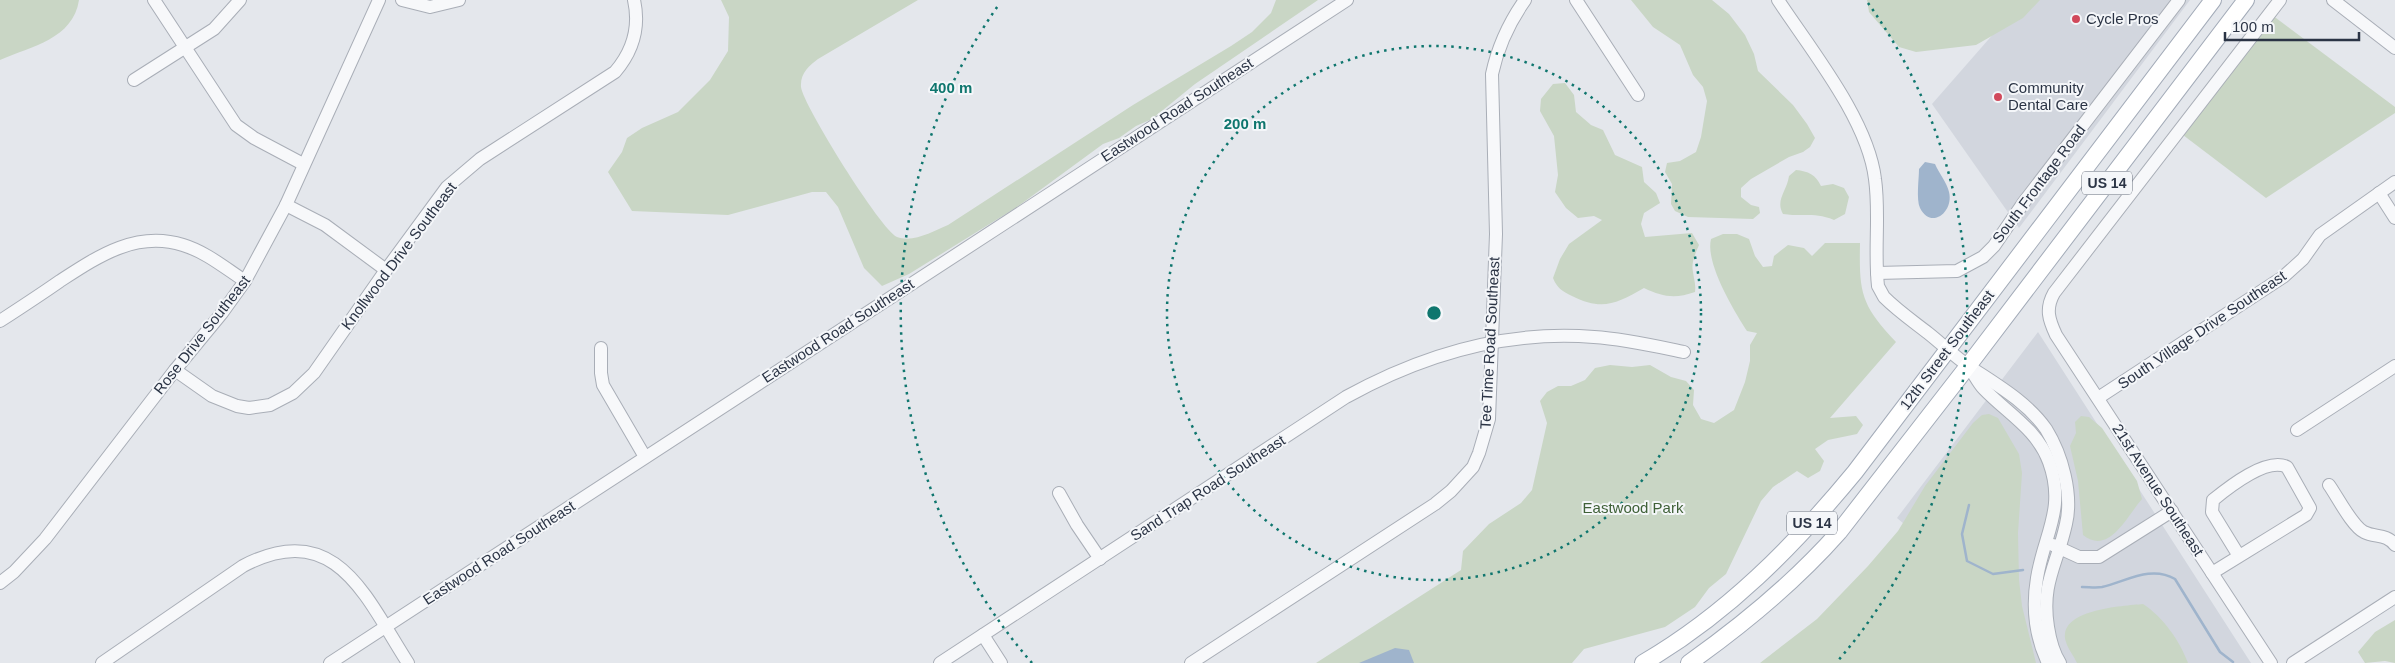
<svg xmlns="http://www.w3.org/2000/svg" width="2395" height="663" font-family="Arial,sans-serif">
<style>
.built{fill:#d2d6de}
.green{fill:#c9d6c5}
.water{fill:#9fb4cc}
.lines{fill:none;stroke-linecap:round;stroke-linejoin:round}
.stream{stroke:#9fb4cc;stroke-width:2.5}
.minor-casing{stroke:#a9aeb7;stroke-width:14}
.major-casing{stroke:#a3abb8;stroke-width:18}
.minor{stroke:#f7f8fa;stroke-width:12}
.major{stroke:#fff;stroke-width:16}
.ring{fill:none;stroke:#0f766e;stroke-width:2.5;stroke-dasharray:2.5 5}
.poi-dot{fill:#d1495b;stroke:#f4f6f9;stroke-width:2}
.labels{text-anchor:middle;stroke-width:4;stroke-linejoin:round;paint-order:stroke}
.shield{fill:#f4f6f9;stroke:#676e7b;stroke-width:1}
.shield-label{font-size:14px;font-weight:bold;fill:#2b3445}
.poi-label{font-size:15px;fill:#2b3445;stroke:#f4f6f9;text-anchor:start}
.street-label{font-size:15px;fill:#2b3445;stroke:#f4f6f9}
.park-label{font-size:15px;fill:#3f6138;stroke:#f4f6f9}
.centre{fill:#0f766e;stroke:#f4f6f9;stroke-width:2.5}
.ring-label{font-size:15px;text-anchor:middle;font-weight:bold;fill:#0f766e;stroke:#f4f6f9;stroke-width:4;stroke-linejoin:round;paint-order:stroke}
</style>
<rect width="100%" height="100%" fill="#e4e7ec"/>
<g class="built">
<polygon points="2023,0 2190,0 2019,228 1932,104"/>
<polygon points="2038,332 2251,663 2018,663 1959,571 1897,518"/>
</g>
<g class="green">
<path d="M0 0H79C73 39 32 46 0 60Z"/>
<path d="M721 0H918L818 59C809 66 800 73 801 87 803 105 881 230 897 237 914 243 933 231 948 225L1133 105 1231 46 1252 32 1271 13 1276 0H1318L1195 84 1152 119 1136 126 1119 138 1103 144 1017 207 909 274 882 286 864 268 838 207 826 192H812L728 215 632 211 608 172 622 152 627 138 642 128 678 112 710 80 728 51 729 17Z"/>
<polygon points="1631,0 1712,0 1729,14 1745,35 1754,54 1758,71 1793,105 1807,124 1815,138 1810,147 1803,152 1789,157 1751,179 1741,188 1741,197 1751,205 1759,207 1760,213 1753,219 1688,217 1675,211 1671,204 1672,184 1665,172 1667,163 1680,161 1696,152 1701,137 1707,101 1703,87 1693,75 1680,45 1653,27"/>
<polygon points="1867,0 2040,0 2023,18 1976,45 1916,52 1899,47 1869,12"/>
<polygon points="2272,15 2395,107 2395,113 2266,198 2183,135"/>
<path d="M1565 83 1574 95 1576 112 1591 125 1603 130 1615 155 1642 167 1644 182 1656 193 1660 203 1644 213 1641 224 1645 237 1692 233 1699 245C1695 254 1691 263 1693 272 1694 280 1696 284 1695 292 1675 299 1663 297 1644 288 1616 304 1602 311 1572 296 1562 291 1557 288 1553 278L1560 259 1569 244 1602 220 1594 216 1578 218 1566 208 1555 192 1558 175 1554 136 1540 111 1541 99 1553 84Z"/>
<path d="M1796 170C1808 171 1816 175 1821 186L1833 184 1844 188 1849 197 1845 214 1834 220C1814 212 1803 217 1783 214 1775 200 1787 191 1789 176Z"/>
<path d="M1723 234H1737L1749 239 1755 256 1763 267 1772 266 1774 256 1788 245 1804 248 1812 256 1825 243H1860C1859 293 1861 305 1896 342L1830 418 1856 416 1863 425 1857 434 1828 440 1815 449 1824 461 1820 471 1808 478 1797 471 1773 487 1761 501 1726 574 1709 588 1695 607 1665 627 1584 649 1572 663H1316L1461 570 1463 551 1489 524 1521 503 1532 490 1547 423 1540 401 1547 392 1558 386H1571L1585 380 1595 368 1610 365 1632 367 1650 365 1671 377 1686 381 1694 390 1693 405 1701 419 1714 423 1734 410 1745 382 1750 361V345L1757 333 1747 331C1734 311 1705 263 1711 239Z"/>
<polygon points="1989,414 1998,418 2019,454 2022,473 2018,533 2019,580 2022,606 2036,663 1760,663 1817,619 1868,566 1898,531 1925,486 1973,423 1982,415"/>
<path d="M2081 416 2089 417 2102 428 2137 481 2142 499C2127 516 2109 556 2083 535L2078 481 2070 446 2076 433 2075 422Z"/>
<path d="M2143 604C2163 617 2180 641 2188 663H2077C2074 656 2068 649 2066 642 2056 609 2123 606 2143 604Z"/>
<polygon points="2395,620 2395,663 2385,661 2365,663 2358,652 2375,632"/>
</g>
<g class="water">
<path d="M1925 162 1935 164C1939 173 1947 183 1949 192 1954 212 1931 230 1920 208 1916 199 1919 179 1919 169Z"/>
<polygon points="1395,648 1409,650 1414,663 1359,663"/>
</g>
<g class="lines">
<g class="stream">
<polyline points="1969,505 1962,534 1967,561 1993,574 2023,570"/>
<path d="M2082 587C2089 587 2096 588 2102 587 2127 581 2151 565 2175 579L2220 652 2233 662"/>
</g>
<g class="minor-casing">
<g id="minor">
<polyline points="154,0 236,125 254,138 303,164"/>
<polyline points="402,0 430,7 459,0"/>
<polyline points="1576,0 1638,95"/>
<path d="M1778 0C1811 50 1868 120 1875 179 1880 214 1874 250 1878 286L1884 297C1898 311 1914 322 1928 333 1942 344 1955 357 1970 367 1997 385 2027 402 2046 429 2062 455 2073 494 2066 524 2057 565 2041 583 2048 627 2050 640 2053 652 2060 663"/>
<polyline points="2333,0 2395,48"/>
<polyline points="134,80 214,29 240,0"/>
<polyline points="2379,193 2395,218"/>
<polyline points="286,205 325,225 386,270"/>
<polyline points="1877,273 1957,271 1983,257 1994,246 2024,202 2179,0"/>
<path d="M0 321C20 308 40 295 60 281 97 257 136 230 183 245 206 252 225 268 245 281"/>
<polyline points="601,348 601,373 603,385 645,457"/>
<path d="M175 370 212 396 237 406 249 408 270 405 293 393 314 373 386 270 447 187 480 159 615 72C633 51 640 27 634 0"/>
<path d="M1971 370C1975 376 1979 384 1984 389 2007 413 2037 429 2049 462 2066 509 2044 534 2037 578 2032 608 2035 636 2048 663"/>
<polyline points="2098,398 2283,277 2303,259 2320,235 2395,182"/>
<polyline points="2297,430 2395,366"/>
<path d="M2329 485C2337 496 2352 526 2364 532 2375 538 2386 533 2395 545"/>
<polyline points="1059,493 1077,525 1100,559"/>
<polyline points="2053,545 2079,557 2099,557 2172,511"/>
<path d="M2212 573 2306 515 2310 508 2287 467C2267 457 2229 487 2213 500L2212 512 2239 556"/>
<polyline points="0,583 14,572 45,539 175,370 222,313 245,281 286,205 379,0"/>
<polyline points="983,635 1001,663"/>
<path d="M102 663 243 566C336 517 366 598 408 663"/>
<polyline points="330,663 1347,0"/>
<path d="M940 663 1346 397C1422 355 1507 330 1594 337 1625 339 1655 346 1684 352"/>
<path d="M1191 663 1435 504 1451 491 1473 467 1479 453 1489 419 1496 234 1492 74C1498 46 1508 24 1525 0"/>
<path d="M2271 663 2056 335C2049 320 2045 309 2054 293L2280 0"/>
<polyline points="2293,663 2395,597"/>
</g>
</g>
<g class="major-casing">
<g id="major">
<path d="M1643 663C1727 614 1794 546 1855 472L2213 0"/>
<path d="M1689 663C1744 624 1794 583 1839 532L1968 366 2246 0"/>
</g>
</g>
<use href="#minor" class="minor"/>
<use href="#major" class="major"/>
</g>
<g class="ring">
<circle cx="1434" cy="313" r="267"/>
<path d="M1032 663A533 533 0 0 1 1000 3M1868 3A533 533 0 0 1 1836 663"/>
</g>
<g class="poi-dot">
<circle cx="2076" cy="19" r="5"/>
<circle cx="1998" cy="97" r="5"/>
</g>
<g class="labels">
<g class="shield">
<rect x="2082" y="171.5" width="50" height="23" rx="4"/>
<rect x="1787" y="511.5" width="50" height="23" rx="4"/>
</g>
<g class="shield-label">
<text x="2107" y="188">US 14</text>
<text x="1812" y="528">US 14</text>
</g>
<g class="poi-label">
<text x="2086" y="24">Cycle Pros</text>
<text x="2008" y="93">Community<tspan x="2008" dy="17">Dental Care</tspan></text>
</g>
<g class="street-label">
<text transform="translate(1177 110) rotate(-33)" y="5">Eastwood Road Southeast</text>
<text transform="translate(2039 184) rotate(-53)" y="5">South Frontage Road</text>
<text transform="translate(399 256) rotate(-53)" y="5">Knollwood Drive Southeast</text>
<text transform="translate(2202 330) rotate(-34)" y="5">South Village Drive Southeast</text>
<text transform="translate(838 331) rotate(-33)" y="5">Eastwood Road Southeast</text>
<text transform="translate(202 335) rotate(-52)" y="5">Rose Drive Southeast</text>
<text transform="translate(1490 343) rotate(-87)" y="5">Tee Time Road Southeast</text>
<text transform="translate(1947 350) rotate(-53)" y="5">12th Street Southeast</text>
<text transform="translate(1208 488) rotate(-33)" y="5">Sand Trap Road Southeast</text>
<text transform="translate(2158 490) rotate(57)" y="5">21st Avenue Southeast</text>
<text transform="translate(499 553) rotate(-33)" y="5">Eastwood Road Southeast</text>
</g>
<g class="park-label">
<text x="1633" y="513">Eastwood Park</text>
</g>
</g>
<circle cx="1434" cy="313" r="8" class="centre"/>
<g class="ring-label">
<text x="951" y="93">400 m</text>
<text x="1245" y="129">200 m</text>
</g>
<path d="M2225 32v8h134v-8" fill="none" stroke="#2b3445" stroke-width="2.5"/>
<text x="2232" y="32" font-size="15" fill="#2b3445" stroke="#f4f6f9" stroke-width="4" paint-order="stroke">100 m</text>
</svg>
